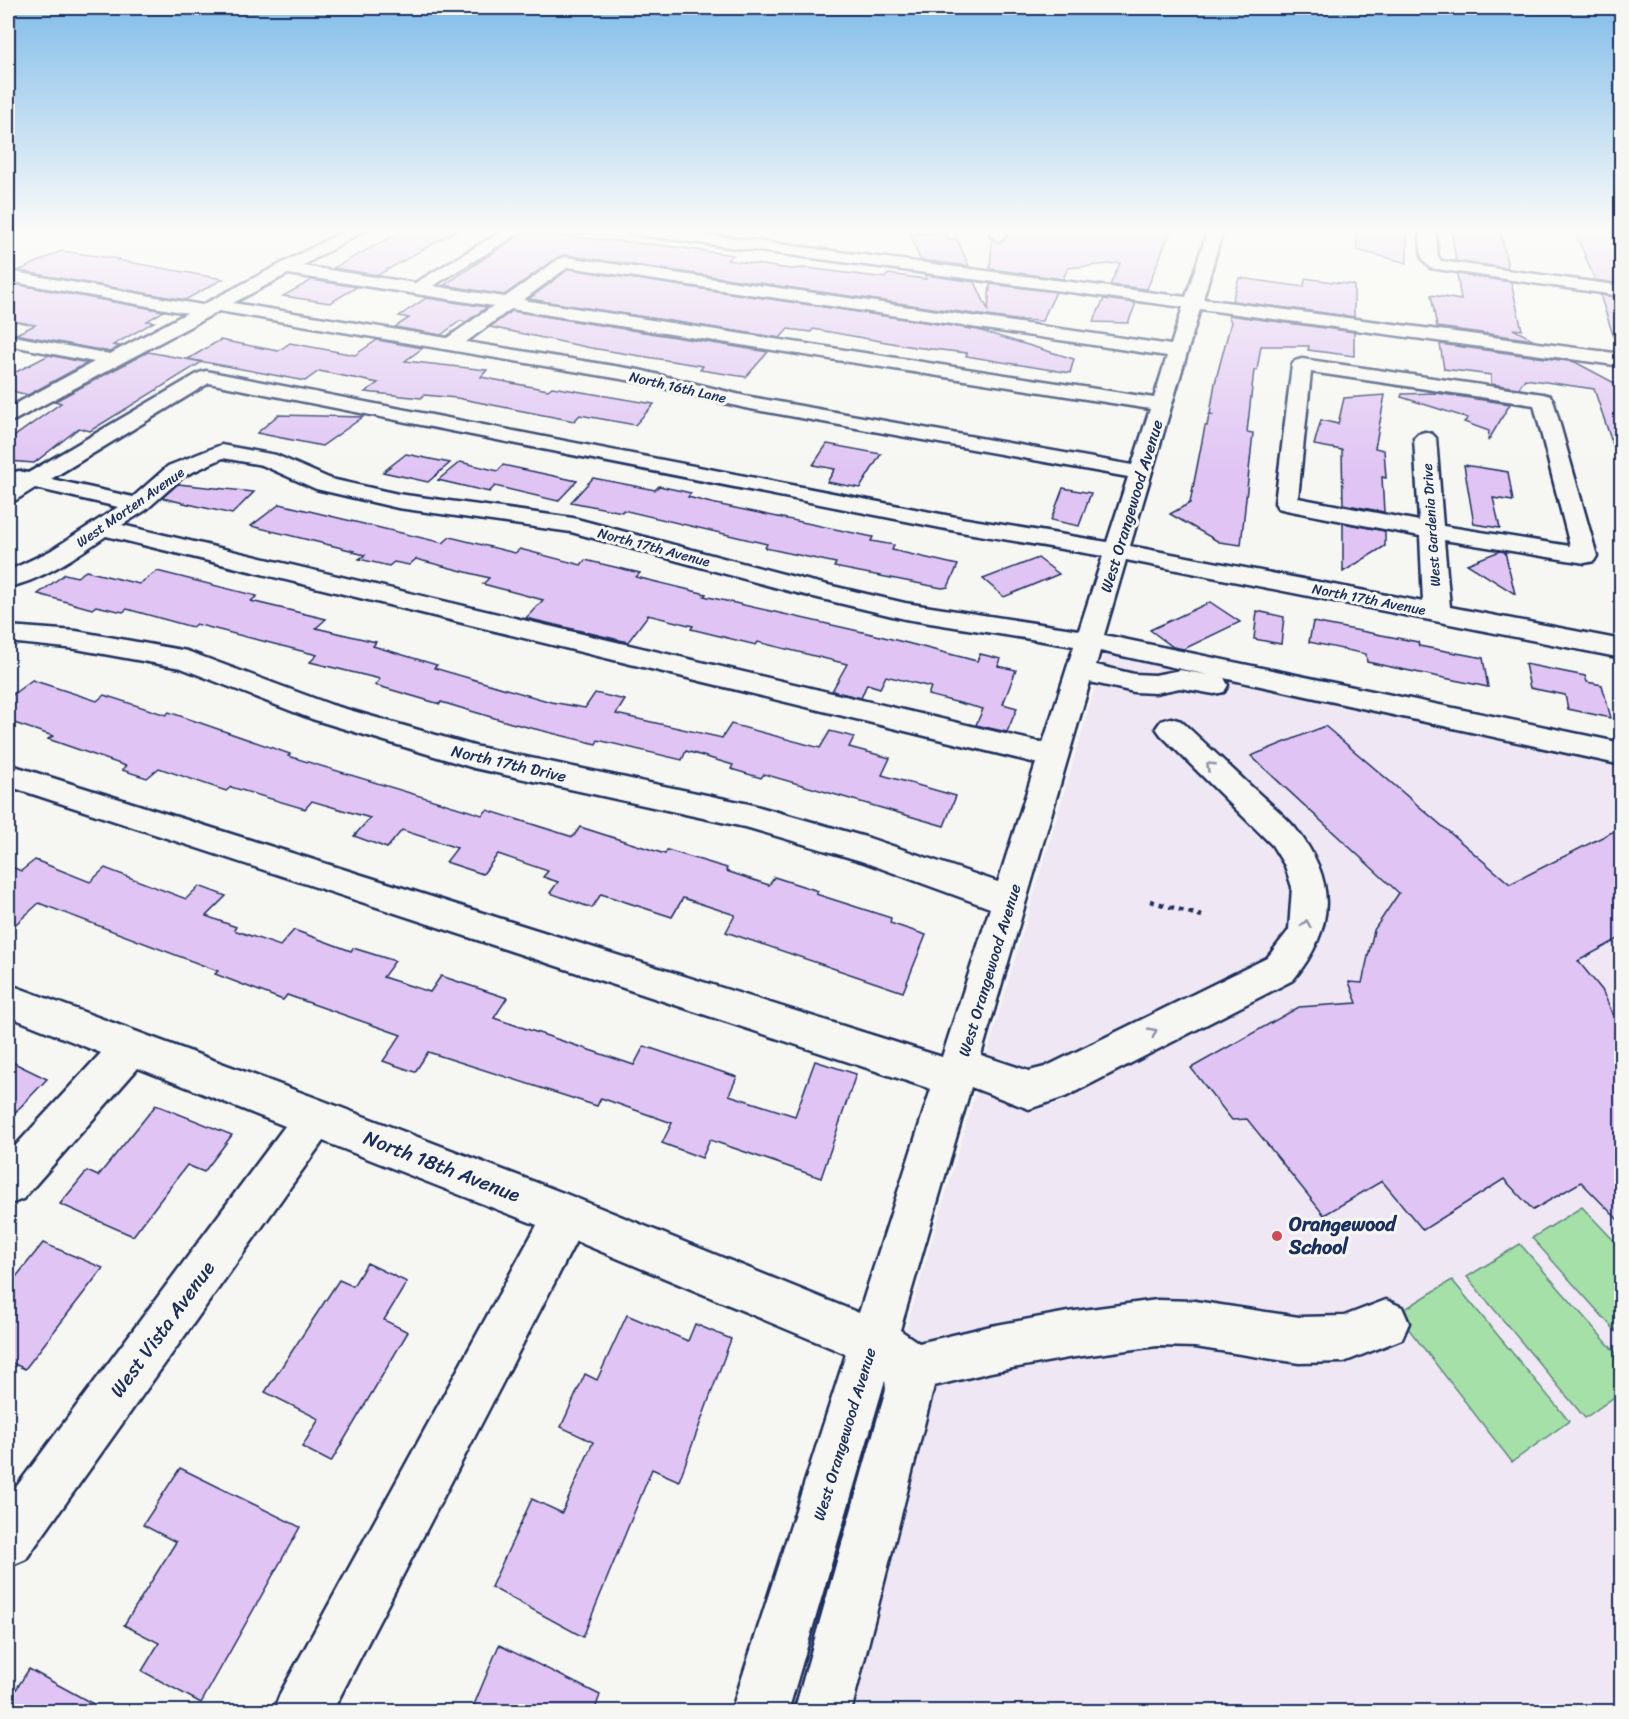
<svg xmlns="http://www.w3.org/2000/svg" width="1629" height="1719" font-family="Sriracha,sans-serif">
<style>
.built{fill:#efe7f3}
.green{fill:#a4e0a7;stroke:#608882;stroke-width:1.5}
.building{fill:#e0c5f4;stroke:#1b2f5e;stroke-width:1.5}
.lines{fill:none;stroke-linecap:round;stroke-linejoin:round}
.minor-casing{stroke:#1b2f5e;stroke-width:5}
.path{stroke:#1b2f5e;stroke-width:4.5;stroke-dasharray:5 5;stroke-linecap:butt}
.minor{fill:#f6f6f2;fill-rule:evenodd}
.oneway{stroke:#8892a8}
.poi-dot{fill:#d1495b;stroke:#f6f6f2;stroke-width:2}
.labels{text-anchor:middle;stroke-width:6;stroke-linejoin:round;paint-order:stroke}
.far-street-label{font-size:14px;fill:#1b2f5e;stroke:#f6f6f2}
.street-label{font-size:16px;fill:#1b2f5e;stroke:#f6f6f2}
.near-street-label{font-size:20px;fill:#1b2f5e;stroke:#f6f6f2}
.near-poi-label{font-size:20px;font-weight:bold;fill:#1b2f5e;stroke:#f6f6f2;text-anchor:start}
</style>
<rect width="100%" height="100%" fill="#f6f6f2"/>
<filter id="ink" filterUnits="userSpaceOnUse"><feTurbulence type="fractalNoise" baseFrequency=".0167" numOctaves="2"/><feDisplacementMap in="SourceGraphic" scale="12" xChannelSelector="R" yChannelSelector="G"/><feConvolveMatrix kernelMatrix="1 2 1 2 8 2 1 2 1" color-interpolation-filters="sRGB"/></filter>
<g filter="url(#ink)">
<polygon class="built" points="1106,650 1621,761 1621,1711 793,1712"/>
<g class="green">
<polygon points="1582,1207 1621,1248 1621,1337 1532,1238"/>
<polygon points="1520,1244 1621,1359 1621,1392 1585,1418 1467,1277"/>
<polygon points="1452,1280 1569,1421 1512,1462 1397,1314"/>
</g>
<g class="building">
<polygon points="406,229 459,229 378,275 333,268"/>
<polygon points="1011,229 1164,229 1163,232 1170,232 1147,289 1110,285 1120,263 1068,268 1063,279 990,269 992,240 999,243 1004,241"/>
<polygon points="1356,229 1407,229 1407,263 1357,250"/>
<polygon points="1451,229 1500,229 1508,268 1456,261"/>
<polygon points="1574,229 1622,229 1622,284 1595,280"/>
<polygon points="524,232 668,246 733,255 727,260 791,269 807,268 885,278 888,274 926,279 925,275 975,282 988,310 990,284 1056,292 1042,321 1016,320 565,255 558,257 504,295 444,285"/>
<polygon points="946,233 948,239 957,239 969,266 920,260 910,234"/>
<polygon points="61,251 119,259 117,260 223,279 185,300 18,271"/>
<polygon points="569,269 978,330 1074,359 1070,373 966,356 967,353 914,347 813,329 811,332 788,329 780,338 529,299"/>
<polygon points="1457,274 1511,282 1522,330 1513,329 1534,340 1437,327 1431,295 1461,300"/>
<polygon points="1239,278 1304,287 1305,278 1354,285 1354,317 1232,301"/>
<polygon points="312,280 357,287 330,303 283,296"/>
<polygon points="8,283 164,311 147,321 154,322 113,345 120,346 110,352 16,334 35,325 8,320"/>
<polygon points="1600,295 1622,298 1622,347 1617,347"/>
<polygon points="426,298 487,307 466,322 460,321 441,335 395,327 409,318 399,316"/>
<polygon points="1104,299 1136,303 1128,323 1093,322"/>
<polygon points="512,311 768,352 746,377 700,370 703,366 591,348 490,327"/>
<polygon points="1228,315 1354,332 1354,356 1308,350 1309,346 1261,346 1257,370 1254,370 1247,432 1253,433 1241,545 1219,542 1170,514 1190,503 1205,426 1207,426 1209,415 1214,415 1210,414 1215,383 1231,322"/>
<polygon points="220,340 278,351 290,343 355,355 377,340 423,348 405,361 487,370 481,377 548,390 552,387 654,404 635,425 580,415 574,421 457,398 424,395 421,398 365,392 378,383 319,371 305,381 188,359"/>
<polygon points="1440,344 1575,362 1622,387 1622,457 1617,457 1594,389 1525,379 1519,388 1491,384 1491,375 1444,369"/>
<polygon points="148,352 202,362 90,431 79,428 34,463 8,461 8,441 61,403 55,401"/>
<polygon points="49,355 87,363 28,395 8,390 8,376"/>
<polygon points="1436,393 1510,404 1488,441 1489,431 1464,422 1468,418 1401,397 1402,394"/>
<polygon points="1385,395 1375,448 1384,450 1386,478 1382,477 1384,512 1343,504 1342,450 1314,445 1321,420 1338,424 1344,398"/>
<polygon points="278,415 363,417 322,446 257,433"/>
<polygon points="827,444 881,454 860,488 827,482 835,469 813,465"/>
<polygon points="406,454 450,463 428,482 383,472"/>
<polygon points="460,462 498,471 503,465 577,481 558,501 495,486 489,492 438,480"/>
<polygon points="1464,465 1508,472 1513,501 1493,498 1500,528 1474,524"/>
<polygon points="593,478 655,490 659,486 691,493 688,497 711,503 873,537 871,541 894,545 892,550 958,565 948,587 942,588 834,567 836,563 765,548 767,544 623,510 622,512 571,502"/>
<polygon points="178,484 254,492 232,514 162,498"/>
<polygon points="1063,488 1091,493 1079,526 1051,520"/>
<polygon points="280,504 443,543 450,537 515,553 520,549 581,565 585,560 640,573 636,577 706,594 704,596 876,635 977,661 980,654 1001,659 998,666 1016,670 1003,704 1017,708 1007,732 976,725 983,709 928,695 931,687 886,676 880,688 867,684 861,698 832,691 847,664 758,642 756,645 691,629 693,626 648,615 628,642 526,618 543,600 483,584 489,578 416,559 409,565 394,562 389,566 359,559 365,555 353,552 354,551 251,526"/>
<polygon points="1343,523 1385,531 1385,546 1343,572"/>
<polygon points="1500,551 1505,552 1515,594 1467,564"/>
<polygon points="1038,558 1059,574 1004,597 983,579"/>
<polygon points="86,571 139,584 157,571 257,596 251,601 326,619 316,628 376,642 373,646 437,665 434,668 551,702 585,708 595,693 625,700 616,714 722,738 731,724 820,748 830,731 854,737 849,747 890,758 882,775 956,796 944,826 764,774 761,778 731,769 733,765 686,751 682,760 598,740 596,744 511,723 441,702 440,704 375,685 380,679 310,662 317,655 196,624 192,627 127,609 123,612 96,606 92,609 38,594 65,574 77,577"/>
<polygon points="1210,602 1240,622 1184,649 1173,647 1150,630"/>
<polygon points="1257,611 1284,617 1281,644 1254,639"/>
<polygon points="1313,622 1418,642 1419,646 1483,658 1488,687 1367,662 1366,654 1309,642"/>
<polygon points="1525,664 1585,676 1587,682 1602,685 1611,718 1568,709 1565,695 1530,688"/>
<polygon points="32,680 97,701 104,695 166,715 169,712 290,754 288,756 482,815 487,810 573,837 580,827 665,854 667,850 727,868 726,871 769,885 774,877 818,891 816,894 891,918 890,923 926,935 903,992 726,932 735,915 683,898 672,917 601,894 592,908 550,893 558,882 543,877 548,871 498,854 483,874 446,862 457,848 402,830 387,848 354,836 370,818 312,801 305,809 231,787 226,791 159,768 147,778 122,770 126,766 48,739 53,736 8,721 8,698"/>
<polygon points="1325,726 1510,884 1622,827 1622,937 1578,961 1602,990 1613,1014 1622,1016 1622,1224 1581,1182 1533,1210 1504,1179 1423,1230 1382,1181 1324,1215 1247,1119 1232,1120 1191,1068 1299,1007 1357,1003 1349,982 1362,983 1374,930 1399,893 1251,756"/>
<polygon points="35,860 90,882 105,868 186,899 199,886 226,896 206,916 236,927 234,930 280,946 294,930 351,951 353,948 395,961 383,977 430,992 441,976 507,998 494,1018 634,1065 644,1046 737,1077 729,1095 795,1116 815,1061 856,1074 821,1178 710,1140 702,1158 662,1143 672,1123 601,1098 597,1106 428,1052 415,1072 383,1061 401,1035 287,995 283,1000 215,974 218,971 39,903 8,931 8,865 21,871"/>
<polygon points="8,1060 47,1079 8,1120"/>
<polygon points="156,1105 232,1135 204,1172 187,1165 133,1236 60,1204 87,1171 98,1176"/>
<polygon points="43,1243 103,1268 25,1369 8,1361 8,1287"/>
<polygon points="367,1263 407,1282 384,1320 408,1332 331,1462 302,1447 319,1419 265,1392 339,1280 353,1286"/>
<polygon points="627,1315 688,1341 695,1324 731,1339 679,1481 652,1469 583,1637 491,1587 532,1499 562,1513 593,1442 561,1427 585,1374 597,1380"/>
<polygon points="180,1468 300,1527 201,1703 142,1671 159,1643 124,1625 176,1542 143,1525"/>
<polygon points="499,1645 600,1695 594,1712 471,1712"/>
<polygon points="29,1669 108,1712 8,1712 8,1702"/>
</g>
<g class="lines">
<g class="minor-casing">
<g id="minor">
<path d="M348 229H367L302 266 415 283 506 229H523L521 232 433 286 505 297 559 259 565 257 1171 345 1183 307 631 234 623 229H663L1186 297 1208 229H1223L1203 299 1622 354V366L1200 309 1130 546 1423 602 1420 536 1286 510 1278 508 1275 503 1292 365 1295 361 1302 359 1543 394 1550 396 1553 400 1597 556 1594 561 1585 563 1444 540 1450 607 1622 640V658L1126 560 1104 635 1622 743V765L1219 677 1224 678 1228 685 1224 692 1214 694 1180 688 1155 693 1134 692 1090 682 981 1055 1029 1071 1045 1067 1267 958 1289 930 1292 887 1285 866 1272 845 1161 735 1156 728 1161 721 1171 718 1181 721C1206 744 1230 767 1255 790 1268 802 1283 814 1295 828 1338 881 1335 929 1293 980L1065 1097 1029 1109 971 1087 900 1330 919 1343 991 1326 1068 1312 1157 1300 1195 1301 1299 1317 1344 1316 1386 1300 1402 1307 1409 1323 1402 1339 1344 1362 1299 1363 1195 1347 1157 1346 1068 1358 991 1372 934 1386 851 1712H794L886 1389 885 1380 788 1712H731L846 1354 576 1241 332 1712H273L281 1692 537 1225 323 1141 26 1559 8 1567V1498L285 1126 138 1068 23 1199 8 1205V1154L101 1053 8 1016V984L316 1098 566 1194 859 1313 931 1089 8 786V764L942 1057 990 908 861 861 749 828 474 768 312 719 181 668 76 649 8 642V626L76 631 187 651 332 705 474 746 749 804 869 838 998 882 1036 763 106 536C78 555 41 581 8 587V571L50 551 118 507 35 488 16 500 8 502V486L12 483 8 478 11 473 19 471 28 473 199 373 206 371 961 518 1107 542 1128 477 745 408 639 382 219 311 15 420 8 422V408L94 362 8 345V335L110 354 187 313 8 281V271L202 305ZM568 267 1167 356 1154 398 523 300ZM288 274 493 306 447 338 233 303ZM511 309 1150 409 1132 465 745 396 639 370 466 342ZM1311 372 1534 405 1570 546 1443 526 1436 438 1432 434 1425 432 1418 434 1414 438 1419 521 1298 498ZM209 383 961 532 1103 556 1079 630 905 603 802 579 573 518 398 494 331 479 276 455 221 445 168 466 133 497 51 479ZM223 458 262 465 316 489 398 508 571 532 789 591 905 619 1074 646 1043 743 122 525 146 510 184 476ZM1100 651 1208 675 1180 670 1155 675 1134 674 1096 665Z"/>
<polygon points="994,229 1009,229 1003,239 998,241 990,236"/>
<polygon points="1419,229 1435,229 1438,257 1441,261 1622,286 1622,296 1430,268 1422,258"/>
</g>
</g>
<polyline class="path" points="1150,901 1202,916"/>
<use href="#minor" class="minor"/>
</g>
<defs><path id="oneway-chevron" d="M-2-3.5L2.5 0L-2 3.5" fill="none" stroke-width="1.6" stroke-linecap="round" stroke-linejoin="round" transform="scale(1.5)"/></defs>
<g class="oneway">
<use href="#oneway-chevron" transform="translate(1210 766) rotate(-136)"/>
<use href="#oneway-chevron" transform="translate(1306 924) rotate(-80)"/>
<use href="#oneway-chevron" transform="translate(1153 1032) rotate(-27)"/>
</g>
</g>
<linearGradient id="sky" x2="0" y2="1"><stop stop-color="#82bde9"/><stop offset="0.49" stop-color="#fbfbf9"/><stop offset="1" stop-color="#fbfbf9" stop-opacity="0"/></linearGradient>
<rect width="1629" height="469" fill="url(#sky)"/>
<circle class="poi-dot" cx="1277" cy="1236" r="6"/>
<g class="labels">
<g class="far-street-label">
<text transform="translate(678 387) rotate(13)" y="5">North 16th Lane</text>
<text transform="translate(130 507) rotate(-35)" y="5">West Morten Avenue</text>
<text transform="translate(1431 525) rotate(-94)" y="5">West Gardenia Drive</text>
<text transform="translate(654 547) rotate(15)" y="5">North 17th Avenue</text>
<text transform="translate(1369 599) rotate(11)" y="5">North 17th Avenue</text>
</g>
<g class="street-label">
<text transform="translate(1131 506) rotate(-73)" y="6">West Orangewood Avenue</text>
<text transform="translate(509 763) rotate(13)" y="6">North 17th Drive</text>
<text transform="translate(989 970) rotate(-73)" y="6">West Orangewood Avenue</text>
<text transform="translate(844 1434) rotate(-73)" y="6">West Orangewood Avenue</text>
</g>
<g class="near-street-label">
<text transform="translate(442 1166) rotate(21)" y="7">North 18th Avenue</text>
<text transform="translate(162 1329) rotate(-54)" y="7">West Vista Avenue</text>
</g>
<g class="near-poi-label">
<text x="1289" y="1231">Orangewood<tspan x="1289" dy="23">School</tspan></text>
</g>
</g>
<rect width="1629" height="1719" fill="none" stroke="#f6f6f2" stroke-width="30"/>
<rect x="15" y="15" width="1599" height="1689" fill="none" stroke="#1b2f5e" stroke-width="2" filter="url(#ink)"/>
</svg>
